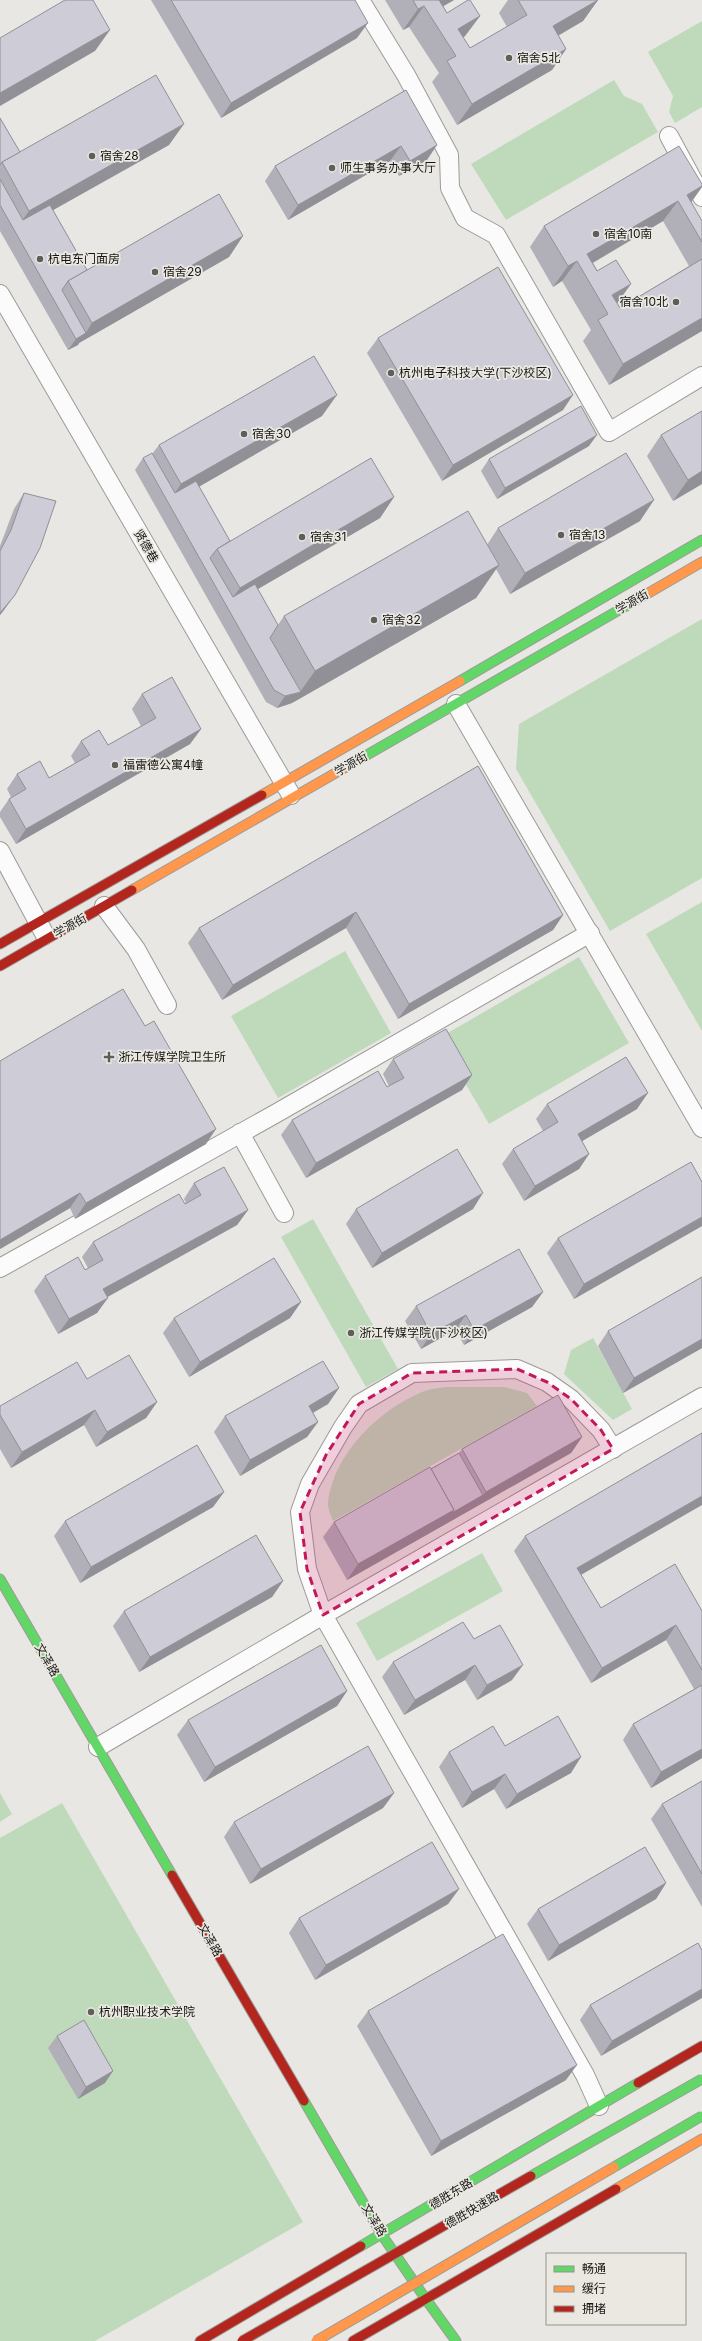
<svg xmlns="http://www.w3.org/2000/svg" width="702" height="2341" font-family="Inter,'Noto Sans SC',sans-serif">
<style>
.green{fill:#bfdabb}
.lines{fill:none;stroke-linecap:round;stroke-linejoin:round}
.street-casing{stroke:#9c9b98;stroke-width:20}
.fast-casing{stroke:#9c9b98;stroke-width:11}
.slow-casing{stroke:#9c9b98;stroke-width:11}
.jam-casing{stroke:#9c9b98;stroke-width:11}
.street{stroke:#fcfbfb;stroke-width:18}
.fast{stroke:#63d668;stroke-width:9}
.slow{stroke:#ff974d;stroke-width:9}
.jam{stroke:#b3261e;stroke-width:9}
.fast-bridge-casing{stroke:#9c9b98;stroke-width:11;stroke-linecap:butt}
.slow-bridge-casing{stroke:#9c9b98;stroke-width:11;stroke-linecap:butt}
.jam-bridge-casing{stroke:#9c9b98;stroke-width:11;stroke-linecap:butt}
.fast-bridge{stroke:#63d668;stroke-width:9}
.slow-bridge{stroke:#ff974d;stroke-width:9}
.jam-bridge{stroke:#b3261e;stroke-width:9}
.wall{fill:#b1b0b9;fill-rule:evenodd}
.shaded-wall{fill:#909096}
.building{fill:#cecdd7;stroke:#909096}
.marked{fill:#c2185b;fill-opacity:0.2;stroke:#c2185b;stroke-width:3;stroke-dasharray:8 5;stroke-linejoin:round}
.poi-dot{fill:#5f5e5b;stroke:#eae8e1;stroke-width:1.5}
.labels{text-anchor:middle;stroke-width:3.5;stroke-linejoin:round;paint-order:stroke}
.poi-label{font-size:12px;fill:#151512;stroke:#eae8e1;text-anchor:start}
.street-label{font-size:12px;fill:#151512;stroke:#eae8e1}
</style>
<rect width="100%" height="100%" fill="#e8e7e3"/>
<g class="green">
<polygon points="702,21 702,107 675,123 669,112 673,96 648,52"/>
<polygon points="614,80 624,96 642,104 658,132 506,220 471,164"/>
<polygon points="702,619 702,878 610,931 516,769 519,724"/>
<polygon points="702,902 702,1031 646,934"/>
<polygon points="345,951 391,1033 278,1098 231,1016"/>
<polygon points="579,957 629,1043 489,1124 439,1038"/>
<polygon points="313,1219 398,1369 366,1387 281,1237"/>
<polygon points="593,1338 632,1409 613,1420 564,1374 571,1350"/>
<path d="M446 1387H504L527 1393 537 1406 333 1521C331 1516 327 1507 328 1501 335 1452 379 1410 422 1392 429 1389 439 1388 446 1387Z"/>
<polygon points="482,1553 503,1591 377,1661 356,1623"/>
<polygon points="0,1793 12,1814 0,1822"/>
<polygon points="62,1803 303,2222 95,2341 0,2341 0,1838"/>
</g>
<g class="lines">
<g class="street-casing">
<g id="street">
<polyline points="360,0 406,75 449,155 450,188 465,218 496,235 609,432 702,376"/>
<polyline points="669,136 702,197"/>
<polyline points="0,294 291,795"/>
<polyline points="456,704 702,1128"/>
<polyline points="0,851 45,935"/>
<polyline points="104,906 136,949 167,1005"/>
<polyline points="240,1133 284,1213"/>
<polyline points="0,1268 275,1114 590,933"/>
<polyline points="98,1747 323,1615 702,1397"/>
<polyline points="599,2106 585,2075 323,1615 307,1569 300,1512 310,1484 343,1427 359,1404 412,1373 517,1369 547,1382 571,1399 601,1430 613,1449"/>
</g>
</g>
<g class="fast-casing">
<g id="fast">
<polyline points="460,681 702,540"/>
<polyline points="346,767 633,602"/>
<polyline points="0,1579 172,1875"/>
<polyline points="304,2101 382,2235 425,2298"/>
<polyline points="361,2246 638,2083"/>
<polyline points="425,2298 456,2341"/>
</g>
</g>
<g class="slow-casing">
<g id="slow">
<polyline points="633,602 702,562"/>
<polyline points="262,795 460,681"/>
<polyline points="132,890 346,767"/>
<polyline points="616,2189 702,2139"/>
</g>
</g>
<g class="jam-casing">
<g id="jam">
<polyline points="0,944 262,795"/>
<polyline points="0,966 132,890"/>
<polyline points="172,1875 304,2101"/>
<polyline points="638,2083 702,2046"/>
<polyline points="200,2341 361,2246"/>
<polyline points="353,2341 616,2189"/>
</g>
</g>
<use href="#street" class="street"/>
<use href="#fast" class="fast"/>
<use href="#slow" class="slow"/>
<use href="#jam" class="jam"/>
<g class="fast-bridge-casing">
<g id="fast-bridge">
<polyline points="614,2167 702,2116"/>
<polyline points="531,2176 702,2079"/>
</g>
</g>
<g class="slow-bridge-casing">
<polyline id="slow-bridge" points="316,2341 614,2167"/>
</g>
<g class="jam-bridge-casing">
<polyline id="jam-bridge" points="242,2341 531,2176"/>
</g>
<use href="#fast-bridge" class="fast-bridge"/>
<use href="#slow-bridge" class="slow-bridge"/>
<use href="#jam-bridge" class="jam-bridge"/>
</g>
<g class="wall">
<polygon points="151,0 355,0 357,38 221,118"/>
<polygon points="385,0 454,0 443,6 447,13 480,16 465,36 463,38 470,48 507,27 499,13 508,0 598,0 583,21 558,36 566,49 552,70 457,125 432,82 439,73 409,27 403,30"/>
<polygon points="406,90 427,160 399,176 390,161 288,220 265,181 275,166"/>
<polygon points="0,118 20,152 169,145 53,210 87,270 243,236 229,257 79,343 78,345 68,350 0,231"/>
<path d="M702 184V187L691 203 702 221V331L609 385 583 341 591 330 562 281 553 287 530 247 544 226ZM663 221 689 266 620 308 593 263Z"/>
<polygon points="378,338 563,410 442,481 367,353"/>
<polygon points="702,411 702,484 673,501 647,456 661,435"/>
<polygon points="322,416 199,486 230,541 394,497 380,518 258,589 278,625 284,616 487,545 498,528 640,521 510,594 496,569 476,598 292,703 277,708 266,702 135,470 143,458 152,454 159,445"/>
<polygon points="589,446 497,499 481,471 489,459"/>
<polygon points="24,493 4,610 0,615 0,546 14,509"/>
<polygon points="142,694 201,729 190,744 16,844 0,817 0,812 9,799 11,797 7,789 17,774 49,778 75,763 71,756 81,741 108,745 141,726 132,709"/>
<polygon points="478,766 563,915 553,930 398,1019 346,928 222,1000 188,943 199,928"/>
<polygon points="393,1059 472,1075 462,1090 306,1178 281,1135 292,1120 389,1086 383,1074"/>
<polygon points="0,1061 206,1144 75,1219 70,1208 0,1249"/>
<polygon points="547,1104 637,1109 582,1141 589,1154 579,1169 524,1201 502,1164 513,1149 543,1131 536,1119"/>
<polygon points="702,1182 702,1226 574,1299 547,1253 558,1238"/>
<polygon points="194,1183 248,1210 237,1225 107,1297 97,1313 58,1334 34,1291 45,1276 85,1270 88,1268 82,1257 93,1242 186,1203 184,1199"/>
<polygon points="356,1209 473,1209 372,1268 346,1224"/>
<polygon points="702,1277 702,1348 623,1393 598,1346 608,1331"/>
<polygon points="543,1292 532,1307 464,1345 455,1330 421,1349 405,1321 416,1306"/>
<polygon points="301,1302 290,1318 189,1377 163,1333 174,1318"/>
<polygon points="87,1379 157,1402 146,1418 96,1447 84,1425 11,1468 0,1449 0,1406"/>
<polygon points="339,1388 328,1404 313,1413 318,1422 307,1437 240,1476 214,1432 225,1416"/>
<polygon points="582,1437 571,1453 347,1580 323,1537 334,1522 459,1453 462,1449"/>
<polygon points="224,1492 213,1507 80,1583 54,1536 65,1521"/>
<polygon points="525,1536 601,1608 702,1611 702,1758 651,1788 623,1740 633,1724 694,1689 666,1640 591,1683 514,1551"/>
<polygon points="283,1581 272,1597 139,1672 113,1626 124,1611"/>
<polygon points="474,1639 512,1680 477,1700 465,1680 404,1715 382,1677 393,1662"/>
<polygon points="347,1691 337,1706 204,1782 177,1735 188,1720"/>
<polygon points="505,1746 571,1773 506,1809 494,1789 462,1808 439,1767 449,1752"/>
<polygon points="702,1781 702,1907 651,1819 662,1804"/>
<polygon points="394,1793 383,1808 250,1884 224,1837 234,1822"/>
<polygon points="666,1883 656,1899 548,1961 527,1924 538,1909"/>
<polygon points="459,1889 448,1904 315,1980 289,1933 299,1918"/>
<polygon points="698,1943 601,2056 580,2020 590,2005"/>
<polygon points="368,2011 566,2080 431,2156 357,2026"/>
<polygon points="57,2036 105,2083 78,2099 48,2048"/>
</g>
<g class="shaded-wall">
<polygon points="436,0 454,0 430,14"/>
<polygon points="598,0 583,21 538,47 553,26"/>
<polygon points="424,6 409,27 403,30 418,9"/>
<polygon points="480,16 465,36 450,46 458,29"/>
<polygon points="368,23 357,38 221,118 231,103"/>
<polygon points="110,30 95,51 0,106 0,93"/>
<polygon points="566,49 552,70 457,125 472,104"/>
<polygon points="184,124 169,145 14,232 29,211"/>
<polygon points="437,145 427,160 399,176 410,161"/>
<polygon points="401,146 390,161 288,220 298,205"/>
<polygon points="702,186 702,187 688,206 687,195"/>
<polygon points="678,201 663,221 582,269 587,254"/>
<polygon points="243,236 229,257 79,343 78,345 68,350 76,339 85,334 92,323"/>
<polygon points="577,261 562,281 553,287 568,266"/>
<polygon points="631,284 616,305 612,295"/>
<polygon points="702,318 702,331 609,385 623,364"/>
<polygon points="337,395 322,416 169,504 168,503 181,484"/>
<polygon points="573,395 563,410 442,481 453,465"/>
<polygon points="597,435 589,446 497,499 505,488"/>
<polygon points="702,471 702,484 673,501 688,480"/>
<polygon points="394,497 380,518 227,607 226,606 240,588"/>
<polygon points="654,500 640,521 510,594 525,573"/>
<polygon points="499,565 476,598 292,703 315,671"/>
<polygon points="15,595 4,610 0,615 0,613"/>
<polygon points="301,692 292,703 277,708 285,696"/>
<polygon points="201,729 190,744 16,844 26,829"/>
<polygon points="356,912 346,928 222,1000 233,985"/>
<polygon points="563,915 553,930 398,1019 409,1004"/>
<polygon points="472,1075 462,1090 306,1178 316,1163"/>
<polygon points="648,1093 637,1109 567,1150 578,1134"/>
<polygon points="216,1129 206,1144 75,1219 86,1203"/>
<polygon points="589,1154 579,1169 524,1201 535,1186"/>
<polygon points="80,1193 70,1208 0,1249 0,1240"/>
<polygon points="483,1193 473,1209 372,1268 382,1253"/>
<polygon points="248,1210 237,1225 93,1305 103,1289"/>
<polygon points="702,1217 702,1226 574,1299 584,1284"/>
<polygon points="543,1292 532,1307 464,1345 474,1330"/>
<polygon points="108,1298 97,1313 58,1334 69,1319"/>
<polygon points="301,1302 290,1318 189,1377 200,1362"/>
<polygon points="466,1315 455,1330 421,1349 431,1334"/>
<polygon points="702,1339 702,1348 623,1393 634,1378"/>
<polygon points="339,1388 328,1404 298,1421 309,1406"/>
<polygon points="157,1402 146,1418 96,1447 107,1432"/>
<polygon points="95,1410 84,1425 11,1468 22,1452"/>
<polygon points="318,1422 307,1437 240,1476 250,1460"/>
<polygon points="582,1437 571,1453 347,1580 358,1564 454,1510 483,1495 486,1492"/>
<polygon points="224,1492 213,1507 80,1583 91,1567"/>
<polygon points="702,1496 702,1505 567,1583 577,1568"/>
<polygon points="283,1581 272,1597 139,1672 150,1657"/>
<polygon points="676,1625 666,1640 591,1683 602,1668"/>
<polygon points="475,1665 465,1680 404,1715 415,1700"/>
<polygon points="523,1665 512,1680 477,1700 487,1685"/>
<polygon points="347,1691 337,1706 204,1782 215,1767"/>
<polygon points="702,1749 702,1758 651,1788 661,1772"/>
<polygon points="581,1757 571,1773 506,1809 517,1794"/>
<polygon points="505,1774 494,1789 462,1808 472,1792"/>
<polygon points="394,1793 383,1808 250,1884 261,1869"/>
<polygon points="666,1883 656,1899 548,1961 559,1945"/>
<polygon points="459,1889 448,1904 315,1980 326,1965"/>
<polygon points="702,1989 702,1998 601,2056 612,2041"/>
<polygon points="577,2065 566,2080 431,2156 441,2141"/>
<polygon points="113,2071 105,2083 78,2099 86,2087"/>
</g>
<g class="building">
<polygon points="65,0 93,0 110,30 0,93 0,38"/>
<polygon points="171,0 355,0 368,23 231,103"/>
<polygon points="413,0 439,0 447,13 468,0 470,0 480,16 458,29 470,48 527,15 518,0 598,0 553,26 566,49 472,104 447,61 456,56 424,6 418,9"/>
<polygon points="156,75 184,124 29,211 2,162"/>
<polygon points="406,90 437,145 410,161 401,146 298,205 275,166"/>
<polygon points="0,118 20,152 2,162 0,165"/>
<polygon points="679,146 702,184 702,186 687,195 702,221 702,242 678,201 587,254 597,271 616,260 631,284 612,295 620,308 702,259 702,318 623,364 598,320 608,314 577,261 568,266 544,226"/>
<polygon points="0,179 23,220 50,205 87,270 68,281 62,290 86,333 76,339 0,205"/>
<polygon points="219,194 243,236 92,323 68,281"/>
<polygon points="498,267 573,395 453,465 378,338"/>
<polygon points="314,356 337,395 181,484 159,445"/>
<polygon points="581,406 597,435 505,488 489,459"/>
<polygon points="702,411 702,471 688,480 661,435"/>
<polygon points="152,453 175,493 196,481 230,541 217,549 210,558 233,597 255,584 278,625 270,638 301,692 285,696 274,690 143,458"/>
<polygon points="626,453 654,500 525,573 498,528"/>
<polygon points="371,458 394,497 240,588 217,549"/>
<polygon points="24,493 56,501 40,548 15,595 0,613 0,551 11,530"/>
<polygon points="468,511 499,565 315,671 284,616"/>
<polygon points="172,677 201,729 26,829 9,799 26,789 17,774 40,761 49,778 90,755 81,741 99,730 108,745 156,718 142,694"/>
<polygon points="478,766 563,915 409,1004 356,912 233,985 199,928"/>
<polygon points="123,989 145,1026 154,1021 216,1129 86,1203 80,1193 0,1240 0,1061"/>
<polygon points="446,1029 472,1075 316,1163 292,1120 378,1071 387,1087 404,1078 393,1059"/>
<polygon points="626,1057 648,1093 578,1134 589,1154 535,1186 513,1149 558,1122 547,1104"/>
<polygon points="457,1149 483,1193 382,1253 356,1209"/>
<polygon points="691,1162 702,1182 702,1217 584,1284 558,1238"/>
<polygon points="224,1167 248,1210 103,1289 108,1298 69,1319 45,1276 78,1257 85,1270 103,1260 93,1242 179,1194 185,1204 201,1195 194,1183"/>
<polygon points="519,1249 543,1292 474,1330 466,1315 431,1334 416,1306"/>
<polygon points="274,1258 301,1302 200,1362 174,1318"/>
<polygon points="702,1277 702,1339 634,1378 608,1331"/>
<polygon points="129,1355 157,1402 107,1432 95,1410 22,1452 0,1415 0,1406 77,1362 87,1379"/>
<polygon points="323,1361 339,1388 309,1406 318,1422 250,1460 225,1416"/>
<polygon points="558,1395 582,1437 486,1492 462,1449"/>
<polygon points="702,1433 702,1496 577,1568 601,1608 675,1564 702,1611 702,1670 676,1625 602,1668 525,1536"/>
<polygon points="197,1445 224,1492 91,1567 65,1521"/>
<polygon points="459,1453 483,1495 452,1513 454,1510 431,1469"/>
<polygon points="430,1467 454,1510 358,1564 334,1522"/>
<polygon points="256,1535 283,1581 150,1657 124,1611"/>
<polygon points="463,1622 474,1639 500,1625 523,1665 487,1685 475,1665 415,1700 393,1662"/>
<polygon points="321,1645 347,1691 215,1767 188,1720"/>
<polygon points="702,1685 702,1749 661,1772 633,1724"/>
<polygon points="558,1716 581,1757 517,1794 505,1774 472,1792 449,1752 493,1726 505,1746"/>
<polygon points="368,1746 394,1793 261,1869 234,1822"/>
<polygon points="702,1781 702,1874 662,1804"/>
<polygon points="432,1842 459,1889 326,1965 299,1918"/>
<polygon points="645,1847 666,1883 559,1945 538,1909"/>
<polygon points="503,1934 577,2065 441,2141 368,2011"/>
<polygon points="698,1943 702,1950 702,1989 612,2041 590,2005"/>
<polygon points="84,2020 113,2071 86,2087 57,2036"/>
</g>
<path class="marked" d="M517 1369 547 1382 571 1399 601 1430 613 1449 323 1615 307 1569 300 1512 326 1455 359 1404 412 1373Z"/>
<g class="poi-dot">
<circle cx="509" cy="58" r="4"/>
<circle cx="92" cy="156" r="4"/>
<circle cx="332" cy="168" r="4"/>
<circle cx="596" cy="234" r="4"/>
<circle cx="40" cy="259" r="4"/>
<circle cx="155" cy="272" r="4"/>
<circle cx="676" cy="302" r="4"/>
<circle cx="391" cy="373" r="4"/>
<circle cx="244" cy="434" r="4"/>
<circle cx="561" cy="535" r="4"/>
<circle cx="302" cy="537" r="4"/>
<circle cx="374" cy="620" r="4"/>
<circle cx="115" cy="765" r="4"/>
<path d="M107 1051h4v4h4v4h-4v4h-4v-4h-4v-4h4z"/>
<circle cx="351" cy="1333" r="4"/>
<circle cx="91" cy="2012" r="4"/>
</g>
<g class="labels">
<g class="poi-label">
<text x="517" y="62">宿舍5北</text>
<text x="100" y="160">宿舍28</text>
<text x="340" y="172">师生事务办事大厅</text>
<text x="604" y="238">宿舍10南</text>
<text x="48" y="263">杭电东门面房</text>
<text x="163" y="276">宿舍29</text>
<text x="668" y="306" text-anchor="end">宿舍10北</text>
<text x="399" y="377">杭州电子科技大学(下沙校区)</text>
<text x="252" y="438">宿舍30</text>
<text x="569" y="539">宿舍13</text>
<text x="310" y="541">宿舍31</text>
<text x="382" y="624">宿舍32</text>
<text x="123" y="769">福雷德公寓4幢</text>
<text x="118" y="1061">浙江传媒学院卫生所</text>
<text x="359" y="1337">浙江传媒学院(下沙校区)</text>
<text x="99" y="2016">杭州职业技术学院</text>
</g>
<g class="street-label">
<text transform="translate(146 546) rotate(60)" y="4">贤德巷</text>
<text transform="translate(632 602) rotate(-30)" y="4">学源街</text>
<text transform="translate(351 764) rotate(-30)" y="4">学源街</text>
<text transform="translate(70 926) rotate(-30)" y="4">学源街</text>
<text transform="translate(47 1660) rotate(60)" y="4">文泽路</text>
<text transform="translate(210 1940) rotate(60)" y="4">文泽路</text>
<text transform="translate(451 2194) rotate(-31)" y="4">德胜东路</text>
<text transform="translate(472 2210) rotate(-30)" y="4">德胜快速路</text>
<text transform="translate(374 2220) rotate(59)" y="4">文泽路</text>
</g>
</g>
<rect x="546" y="2253" width="140" height="72" fill="#eae8e1" stroke="#95948e"/>
<rect x="554" y="2266" width="20" height="6" fill="#63d668" stroke="#95948e"/>
<text x="582" y="2273" font-size="12" fill="#151512">畅通</text>
<rect x="554" y="2286" width="20" height="6" fill="#ff974d" stroke="#95948e"/>
<text x="582" y="2293" font-size="12" fill="#151512">缓行</text>
<rect x="554" y="2306" width="20" height="6" fill="#b3261e" stroke="#95948e"/>
<text x="582" y="2313" font-size="12" fill="#151512">拥堵</text>
</svg>
